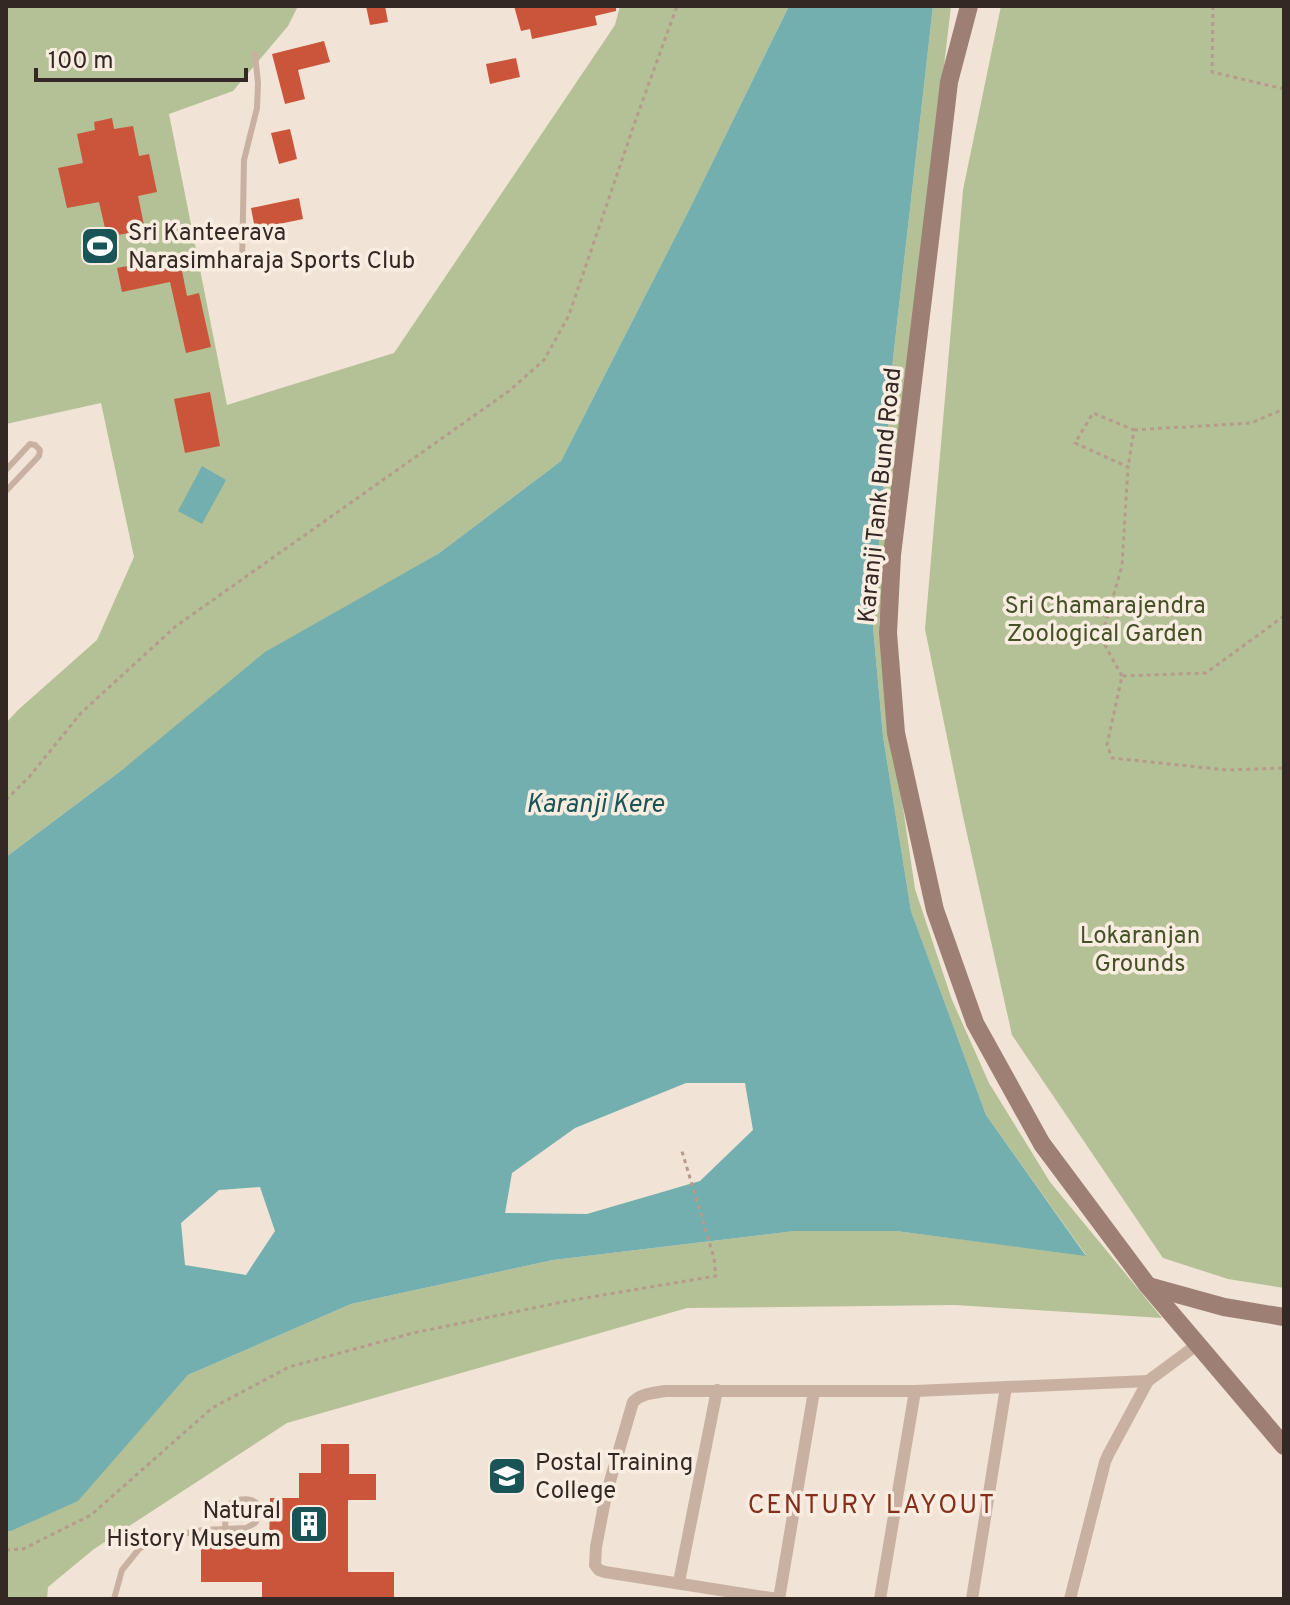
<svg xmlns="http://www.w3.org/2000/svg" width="1290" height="1605" font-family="Overpass,sans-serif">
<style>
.green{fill:#b4c095}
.water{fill:#73afae;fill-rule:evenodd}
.building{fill:#cb553a}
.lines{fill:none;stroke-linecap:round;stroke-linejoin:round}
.path{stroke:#b59b8b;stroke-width:3;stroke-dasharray:4 4;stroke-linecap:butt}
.lane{stroke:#c9b1a1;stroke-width:6}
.street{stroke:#c9b1a1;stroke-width:12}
.secondary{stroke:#9d8073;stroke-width:18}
.labels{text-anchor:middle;stroke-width:7;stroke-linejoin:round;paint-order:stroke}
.poi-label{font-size:24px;fill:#332824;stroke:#f9ede1;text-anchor:start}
.street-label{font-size:24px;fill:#332824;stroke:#f9ede1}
.park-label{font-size:24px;fill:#455227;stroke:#f9ede1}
.water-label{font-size:26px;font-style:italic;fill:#195556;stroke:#f9ede1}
.neighbourhood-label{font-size:26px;letter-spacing:2px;fill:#852e1b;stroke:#f9ede1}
</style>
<rect width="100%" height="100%" fill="#f1e3d5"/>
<g class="green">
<polygon points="6,6 298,6 288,26 233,91 169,114 227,405 394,353 615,25 620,6 789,6 688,212 561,461 438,554 122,770 6,857 6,723 18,710 97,640 134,557 101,403 6,424"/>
<polygon points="933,6 951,6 879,623 892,733 915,889 952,1000 989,1083 1050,1182 1162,1318 955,1305 687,1308 287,1423 94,1549 48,1587 47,1599 6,1599 6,1531 11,1531 78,1500 188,1375 351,1304 553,1260 795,1231 896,1231 1086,1255 986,1115 911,911 883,736 873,627 893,359"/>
<polygon points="1001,6 1284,6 1284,1288 1228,1279 1163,1258 1012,1035 963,816 925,629 963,190"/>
</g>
<g class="water">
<path d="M789 6H933L893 359 873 627 883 736 911 911 986 1115 1086 1256 896 1231H795L553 1260 351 1304 188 1375 78 1501 11 1531H6V857L122 770 265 652 438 554 561 461 688 212ZM686 1083H745L753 1130 700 1181 587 1214 505 1213 512 1173 575 1128ZM260 1187 275 1231 246 1275 185 1265 181 1223 219 1190Z"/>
<polygon points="202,466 226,480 202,524 178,511"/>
</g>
<g class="building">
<polygon points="366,6 385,6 388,22 370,25"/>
<polygon points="514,6 616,6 616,11 595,16 597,25 532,39 530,29 521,31"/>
<polygon points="324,41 330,62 298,70 305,99 285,104 272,54"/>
<polygon points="516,58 520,77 490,84 486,64"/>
<polygon points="112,118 114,129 133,126 139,156 149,154 157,192 138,196 145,230 107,237 99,202 67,208 58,168 83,163 77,134 95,130 94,122"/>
<polygon points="290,129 297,159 279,164 271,133"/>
<polygon points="299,198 303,219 255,229 251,208"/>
<polygon points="179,256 187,296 199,293 211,347 186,353 170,282 122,292 117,268"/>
<polygon points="210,392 220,446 185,453 174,399"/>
<polygon points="321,1444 349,1444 349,1474 376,1474 376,1500 348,1500 348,1572 394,1572 394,1599 262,1599 262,1582 201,1582 201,1547 269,1548 270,1498 299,1498 299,1473 321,1473"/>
</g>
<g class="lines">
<g class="path">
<polyline points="1213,6 1212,72 1284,89"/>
<polyline points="1134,430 1251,423 1284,409"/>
<polyline points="1284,616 1206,673 1122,676 1107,745 1112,758 1227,770 1284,768"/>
<polyline points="1122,676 1101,638 1122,566 1128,467 1075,443 1093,413 1134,430 1128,467"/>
<polyline points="6,800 29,777 81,713 176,626 509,391 544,360 569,315 636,119 677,6"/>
<polyline points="6,1550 23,1549 91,1515 212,1408 289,1367 413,1333 567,1301 716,1276 714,1258 681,1148"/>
</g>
<g class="lane">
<polyline points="242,268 244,160 257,108 258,83 255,54"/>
<polyline points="6,470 30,444 35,445 40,450 39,456 6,491"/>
<path d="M114 1599 122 1570 139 1549 156 1539 203 1530 246 1528 255 1523 260 1514V1506C252 1497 244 1499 233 1501L226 1511 225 1528"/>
</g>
<g class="street">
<polyline points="679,1582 717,1390"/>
<path d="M777 1599 605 1572 599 1570 595 1565 596 1547 606 1495 633 1402C642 1393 654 1393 665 1391H915L1148 1381"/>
<polyline points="779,1599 814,1391"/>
<polyline points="880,1599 915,1391"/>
<polyline points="972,1599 1006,1387"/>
<polyline points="1070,1599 1105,1462 1108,1455 1148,1381 1198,1344"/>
</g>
<g class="secondary">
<polyline points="969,6 949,82 946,108 892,555 888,633 896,733 935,910 975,1023 1042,1144 1148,1286 1284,1446"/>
<polyline points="1148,1286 1224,1307 1284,1317"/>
</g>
</g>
<defs>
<g id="stadium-square" transform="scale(2)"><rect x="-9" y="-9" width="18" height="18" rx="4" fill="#195556" stroke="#f9ede1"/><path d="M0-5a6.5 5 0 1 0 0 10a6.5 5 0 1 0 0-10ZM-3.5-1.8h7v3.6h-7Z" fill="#fff"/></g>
<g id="university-square" transform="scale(2)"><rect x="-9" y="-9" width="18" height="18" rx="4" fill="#195556" stroke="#f9ede1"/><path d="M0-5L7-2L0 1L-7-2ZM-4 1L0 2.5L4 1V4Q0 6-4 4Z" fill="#fff"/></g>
<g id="building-square" transform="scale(2)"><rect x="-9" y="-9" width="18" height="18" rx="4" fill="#195556" stroke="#f9ede1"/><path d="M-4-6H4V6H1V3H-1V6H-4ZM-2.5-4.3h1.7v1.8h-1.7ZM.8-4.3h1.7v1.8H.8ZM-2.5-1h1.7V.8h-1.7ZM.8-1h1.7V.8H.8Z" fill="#fff"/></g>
</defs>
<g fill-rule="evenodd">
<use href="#stadium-square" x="100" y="246"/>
<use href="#university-square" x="507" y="1476"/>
<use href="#building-square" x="309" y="1524"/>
</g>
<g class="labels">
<g class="poi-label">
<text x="128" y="240">Sri Kanteerava<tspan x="128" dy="28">Narasimharaja Sports Club</tspan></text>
<text x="535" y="1470">Postal Training<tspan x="535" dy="28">College</tspan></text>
<text x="281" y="1518" text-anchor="end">Natural<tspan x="281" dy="28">History Museum</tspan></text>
</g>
<g class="street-label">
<text transform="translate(879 495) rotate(-84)" y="8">Karanji Tank Bund Road</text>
</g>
<g class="park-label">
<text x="1105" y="613">Sri Chamarajendra<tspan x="1105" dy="28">Zoological Garden</tspan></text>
<text x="1140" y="943">Lokaranjan<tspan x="1140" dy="28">Grounds</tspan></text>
</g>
<g class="water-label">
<text x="595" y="812">Karanji Kere</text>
</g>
<g class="neighbourhood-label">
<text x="872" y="1513">CENTURY LAYOUT</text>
</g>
</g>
<rect width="1290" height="1605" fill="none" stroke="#332824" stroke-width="16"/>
<path d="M36 68v12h210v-12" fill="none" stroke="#332824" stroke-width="4"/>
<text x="48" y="68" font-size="24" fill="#332824" stroke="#f9ede1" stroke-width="6" paint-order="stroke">100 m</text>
</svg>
